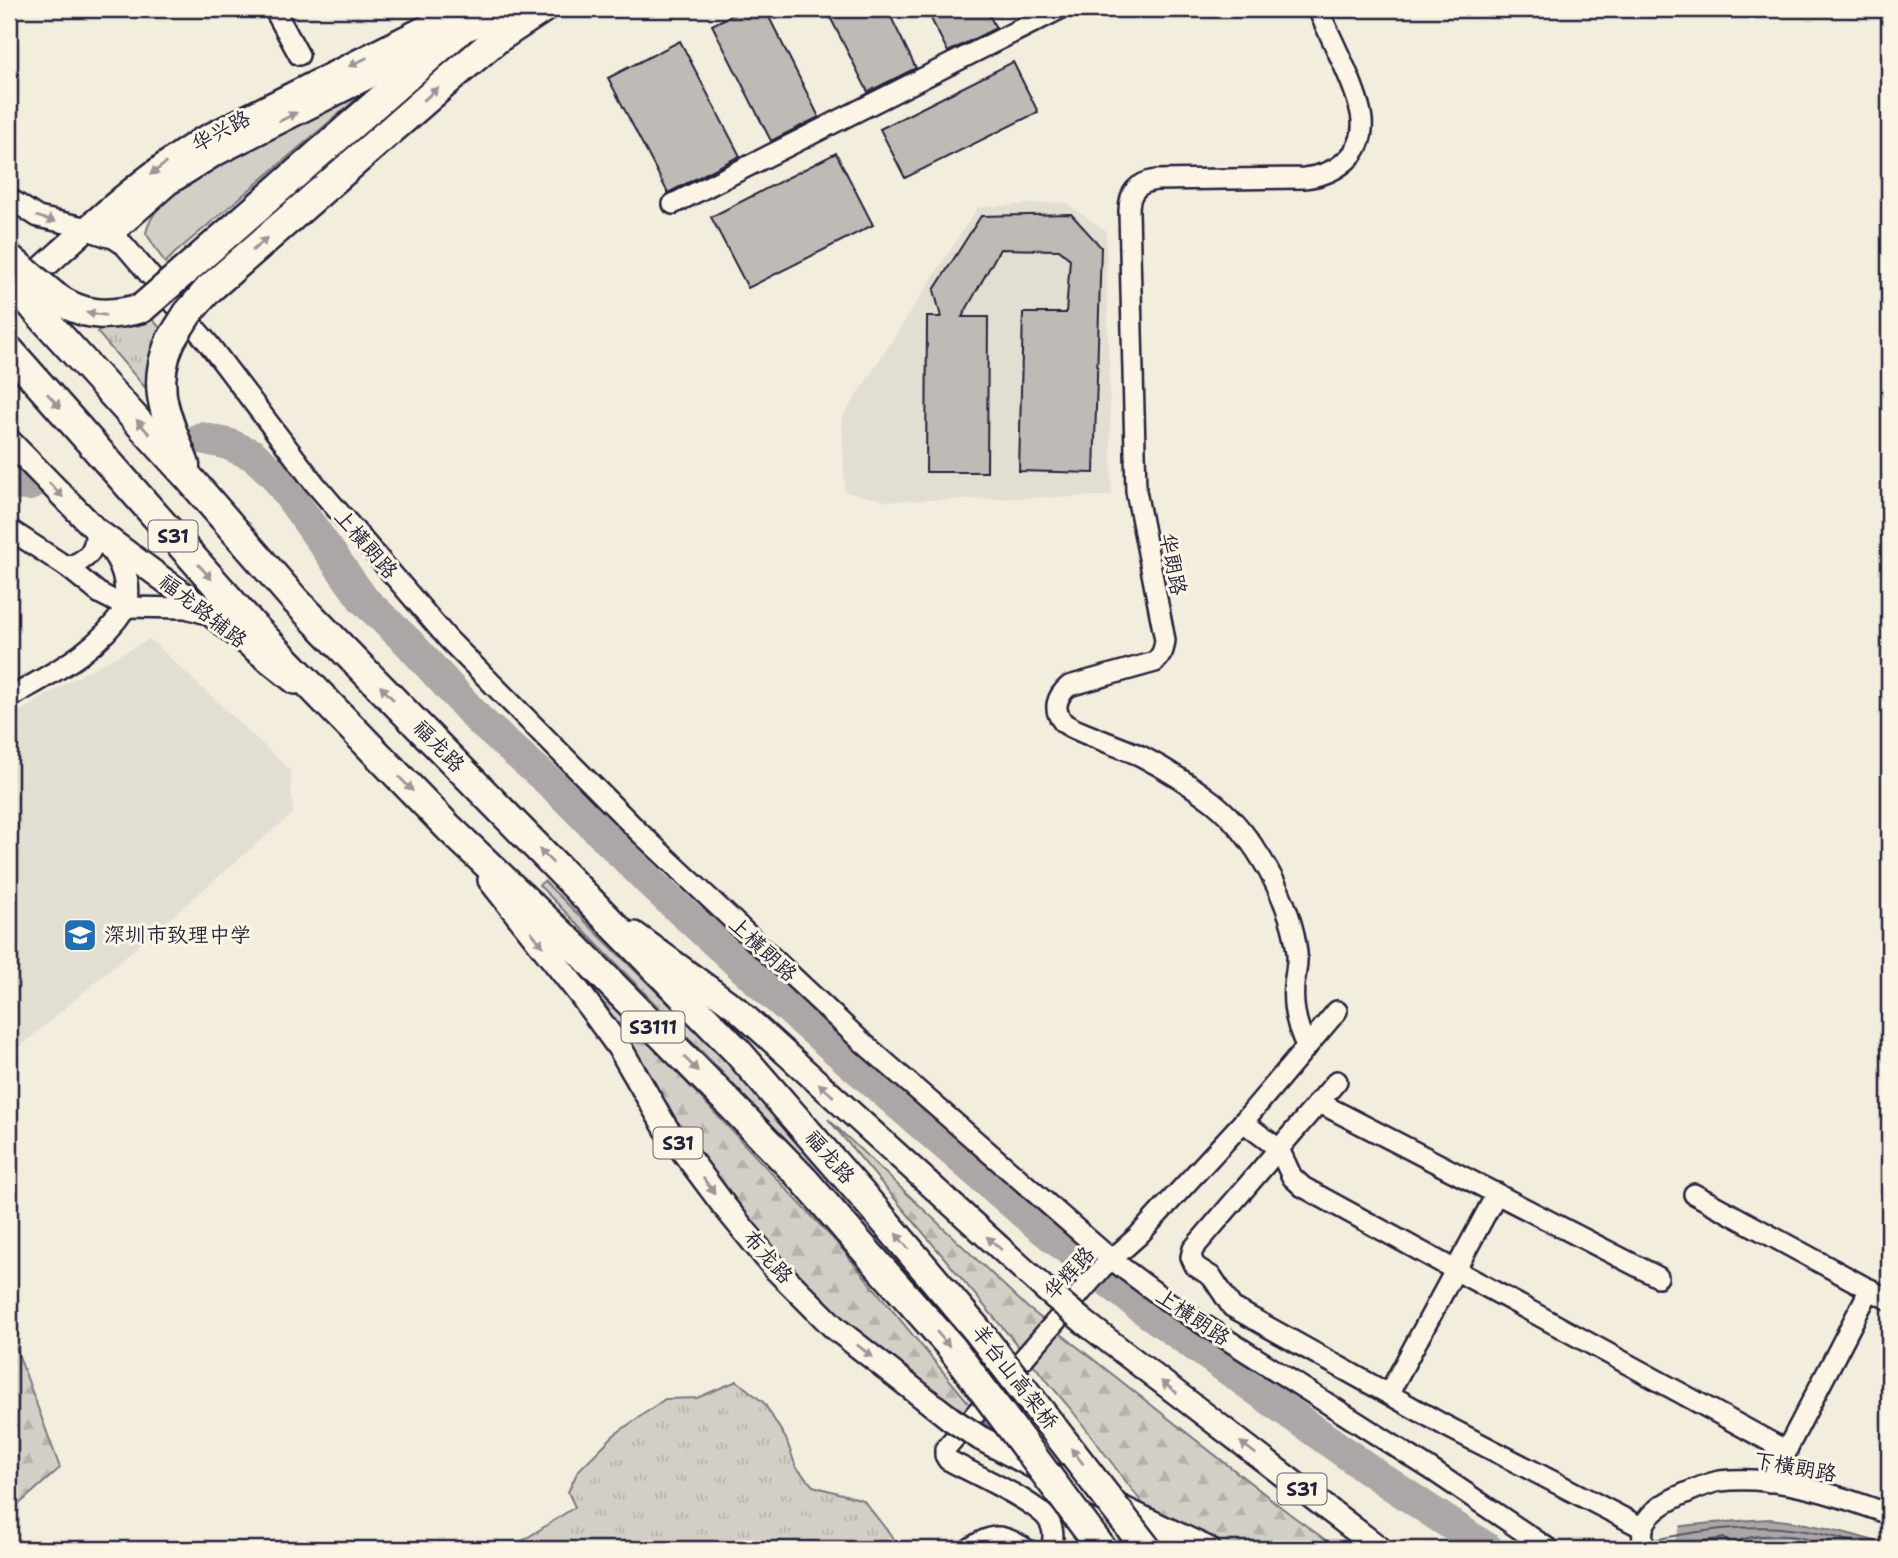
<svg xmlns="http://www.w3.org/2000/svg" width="1898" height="1558" font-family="'Shantell Sans','LXGW WenKai TC',sans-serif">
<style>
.built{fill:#e3ded2}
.grass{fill:url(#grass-tufts);stroke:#7b7880;stroke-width:2}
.forest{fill:url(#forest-firs);stroke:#7b7880;stroke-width:2}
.park{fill:#d4cfc6;stroke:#7b7880;stroke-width:2}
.water{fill:#aca7a6;stroke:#75727b;stroke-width:2}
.pier{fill:#f3edde}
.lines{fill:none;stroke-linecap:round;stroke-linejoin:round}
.shore{stroke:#595766;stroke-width:2}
.river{stroke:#aca7a6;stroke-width:32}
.building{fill:#bfbab6;stroke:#22223b;stroke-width:2}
.minor-casing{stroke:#22223b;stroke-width:24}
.major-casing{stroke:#22223b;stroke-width:28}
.highway-casing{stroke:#22223b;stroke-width:33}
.minor{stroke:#fcf5e5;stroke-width:19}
.major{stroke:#fcf5e5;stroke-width:23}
.highway{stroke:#fcf5e5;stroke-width:28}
.major-bridge-casing{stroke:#22223b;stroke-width:28;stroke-linecap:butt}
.highway-bridge-casing{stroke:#22223b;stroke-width:33;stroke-linecap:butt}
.major-bridge{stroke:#fcf5e5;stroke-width:23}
.highway-bridge{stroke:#fcf5e5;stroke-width:28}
.oneway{fill:#9a9698}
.labels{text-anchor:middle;stroke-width:6;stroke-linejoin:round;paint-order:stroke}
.shield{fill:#fcf5e5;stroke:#63616e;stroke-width:2}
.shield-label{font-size:19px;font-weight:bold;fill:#22223b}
.street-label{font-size:21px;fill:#22223b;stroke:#fcf5e5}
.poi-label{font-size:21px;fill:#22223b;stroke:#fcf5e5;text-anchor:start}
</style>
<defs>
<pattern id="grass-tufts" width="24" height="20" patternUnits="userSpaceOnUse" patternTransform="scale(1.75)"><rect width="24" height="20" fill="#d4cfc6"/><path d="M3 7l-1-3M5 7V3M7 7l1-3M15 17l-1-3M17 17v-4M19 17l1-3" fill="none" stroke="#b6b1ab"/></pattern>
<pattern id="forest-firs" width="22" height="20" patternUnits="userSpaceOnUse" patternTransform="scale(1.75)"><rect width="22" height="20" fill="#d4cfc6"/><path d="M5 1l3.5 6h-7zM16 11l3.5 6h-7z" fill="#b6b1ab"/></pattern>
</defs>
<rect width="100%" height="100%" fill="#f3edde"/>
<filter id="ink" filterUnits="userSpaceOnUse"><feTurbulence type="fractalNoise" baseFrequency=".0143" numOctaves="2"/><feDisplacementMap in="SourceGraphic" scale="14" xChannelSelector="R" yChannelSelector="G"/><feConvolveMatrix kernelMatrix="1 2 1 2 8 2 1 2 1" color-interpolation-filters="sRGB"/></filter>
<g filter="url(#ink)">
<g class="built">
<polygon points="1065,202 1106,231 1112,496 887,501 845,492 842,418 978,207"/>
<polygon points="150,639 290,770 293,813 9,1056 9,718 80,675"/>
</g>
<g class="grass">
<polygon points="150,317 166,334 149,392 97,332 105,326"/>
<polygon points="544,881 758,1092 871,1214 862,1222 717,1067 539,885"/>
<polygon points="737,1381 764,1403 786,1439 796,1467 813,1486 863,1500 897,1543 889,1549 510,1549 575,1507 568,1492 578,1471 614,1435 665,1399 697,1398"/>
</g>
<g class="forest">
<polygon points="541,933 627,1019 837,1243 991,1430 934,1391 844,1320 770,1246 695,1155"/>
<polygon points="828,1119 1028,1308 1290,1514 1338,1549 1213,1549 1165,1533 1074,1413"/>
<polygon points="9,1329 60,1468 9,1513"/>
</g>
<path class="park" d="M368 89 175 253 165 263 146 233C156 186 236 155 276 135 306 120 337 104 368 89Z"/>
<path class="water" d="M1769 1519C1810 1523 1847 1532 1886 1545L1889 1549H1825L1775 1543 1729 1549H1596C1638 1526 1720 1522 1769 1519Z"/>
<polygon class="pier" points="1681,1524 1672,1549 1614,1549 1612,1538 1614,1537"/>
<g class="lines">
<g class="shore">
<path d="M1654 1540C1736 1522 1795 1521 1875 1549"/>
<polyline points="1654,1549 1724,1538 1727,1541 1727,1549"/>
<path d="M1735 1549 1736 1543C1748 1533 1802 1533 1814 1543L1815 1549"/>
</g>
<g class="river">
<polyline points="201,438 228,444 253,455 274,474 363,599 409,643 480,721 554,786 654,886 771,993 912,1116 1033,1221 1142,1308 1375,1474 1488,1549"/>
<polyline points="9,484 30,485"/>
</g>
</g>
<g class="building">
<polygon points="744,9 765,9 819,117 771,141 712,25"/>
<polygon points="826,9 887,9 916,68 868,92"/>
<polygon points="926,9 986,9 996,28 948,52"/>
<polygon points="680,41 740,156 668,193 608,78"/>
<polygon points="1013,62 1038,112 905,178 880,129"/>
<polygon points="836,153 873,225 748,288 711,217"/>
<polygon points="1071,214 1101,247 1094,473 1019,471 1023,313 1066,313 1070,259 1059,250 1000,249 962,317 988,317 987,472 926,472 927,317 941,317 934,290 981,216"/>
</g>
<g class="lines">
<g class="minor-casing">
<g id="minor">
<polyline points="274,9 299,55"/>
<polyline points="9,198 38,217 88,228"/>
<polyline points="673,204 1060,9"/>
<polyline points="109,235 124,245 208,343 315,484 448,639 638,831 860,1040 1112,1260 1171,1304 1429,1468 1549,1549"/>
<polyline points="9,529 67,567 99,593 126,607 186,608 207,614"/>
<path d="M67 567C86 561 97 551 95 529"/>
<path d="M9 698C54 672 97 652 126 607"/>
<path d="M1307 1047C1297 1028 1292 1007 1294 985 1295 975 1298 964 1297 953 1292 902 1254 835 1213 802 1191 785 1166 769 1141 756 1127 749 1070 730 1063 722 1052 709 1057 696 1069 686L1155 662C1162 655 1164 650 1165 640L1136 491 1129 211C1129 192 1137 183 1156 180L1304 178C1335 175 1365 155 1362 120 1359 91 1330 37 1318 9"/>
<polyline points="1337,1081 1193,1249 1191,1257 1195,1266 1212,1277 1232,1307 1444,1425 1643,1528"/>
<polyline points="1318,1102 1658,1277"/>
<polyline points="1243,1122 1279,1149 1292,1177 1303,1187 1787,1451"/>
<polyline points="1694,1194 1889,1300"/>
<polyline points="1389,1393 1497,1193"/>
<polyline points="1770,1482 1870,1289"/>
<path d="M969 1549C993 1532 1002 1534 1026 1549"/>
<path d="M1051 1549C1054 1539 1054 1527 1047 1518 1032 1500 971 1472 948 1460L945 1455V1449L1102 1268 1138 1236 1243 1122 1337 1011"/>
<path d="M1643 1549C1643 1543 1642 1534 1643 1528 1648 1512 1666 1502 1679 1496 1691 1491 1707 1483 1720 1481 1776 1474 1837 1495 1889 1514"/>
</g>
</g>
<g class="major-casing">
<g id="major">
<polyline points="88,228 109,235 168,183 213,155 455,33 521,9"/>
<path d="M19 289C78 237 135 181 201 140L463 9"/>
<polyline points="9,441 95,529 213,616 295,682"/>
<path d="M109 545C124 564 129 582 126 607"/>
<polyline points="490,880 581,995 621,1050 666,1128 725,1207 774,1267 835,1328 951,1419"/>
<polyline points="635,934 736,1008 1045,1289"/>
<polyline points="1084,1322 1380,1549"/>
<polyline points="980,1438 1033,1466 1208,1549"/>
</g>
</g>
<g class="highway-casing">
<g id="highway">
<polyline points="188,268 484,9"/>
<polyline points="209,289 453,76 498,38 542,9"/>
<path d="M54 296C82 317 109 317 142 308"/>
<polyline points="37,311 189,478 294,599 737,1051 876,1211"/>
<path d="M171 340C149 389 168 418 185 465"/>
<polyline points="9,350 252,625 449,828 578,950 733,1107 804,1180 849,1232"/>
</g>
</g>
<use href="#minor" class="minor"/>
<use href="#major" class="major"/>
<use href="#highway" class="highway"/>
<g class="major-bridge-casing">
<g id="major-bridge">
<polyline points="1045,1289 1084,1322"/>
<polyline points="951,1419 980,1438"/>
</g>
</g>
<g class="highway-bridge-casing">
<g id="highway-bridge">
<polyline points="10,259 54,296"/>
<polyline points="9,277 37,311"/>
<polyline points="142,308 188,268"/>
<polyline points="171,340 188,313 209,289"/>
<polyline points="876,1211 977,1330 1147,1549"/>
<polyline points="849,1232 951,1347 1102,1549"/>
</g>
</g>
<use href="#major-bridge" class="major-bridge"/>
<use href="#highway-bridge" class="highway-bridge"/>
</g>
<defs><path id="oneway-solid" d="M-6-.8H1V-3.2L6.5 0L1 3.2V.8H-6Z" transform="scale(1.75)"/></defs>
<g class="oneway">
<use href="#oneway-solid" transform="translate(358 62) rotate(154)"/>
<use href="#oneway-solid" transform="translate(431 94) rotate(-41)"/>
<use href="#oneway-solid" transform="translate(288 117) rotate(-27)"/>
<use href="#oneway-solid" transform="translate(158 169) rotate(143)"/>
<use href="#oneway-solid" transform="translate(46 219) rotate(16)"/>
<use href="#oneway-solid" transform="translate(260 244) rotate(-41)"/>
<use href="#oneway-solid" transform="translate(96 314) rotate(-172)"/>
<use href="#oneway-solid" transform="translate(54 401) rotate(48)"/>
<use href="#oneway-solid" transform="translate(143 427) rotate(-132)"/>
<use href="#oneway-solid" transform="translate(56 490) rotate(46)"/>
<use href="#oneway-solid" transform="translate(205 572) rotate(48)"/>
<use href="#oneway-solid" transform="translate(387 693) rotate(-134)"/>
<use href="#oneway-solid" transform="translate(406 784) rotate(46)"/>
<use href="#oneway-solid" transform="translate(546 856) rotate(-134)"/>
<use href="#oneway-solid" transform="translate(537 939) rotate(52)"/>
<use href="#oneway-solid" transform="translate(691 1064) rotate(45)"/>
<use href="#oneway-solid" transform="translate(826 1090) rotate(-138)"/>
<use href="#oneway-solid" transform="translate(709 1186) rotate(54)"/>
<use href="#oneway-solid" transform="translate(902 1241) rotate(-130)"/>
<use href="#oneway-solid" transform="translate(994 1243) rotate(-138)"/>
<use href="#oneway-solid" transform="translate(943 1339) rotate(49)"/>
<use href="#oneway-solid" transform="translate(865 1351) rotate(38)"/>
<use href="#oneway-solid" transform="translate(1169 1387) rotate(-143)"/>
<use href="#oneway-solid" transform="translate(1248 1448) rotate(-142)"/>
<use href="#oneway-solid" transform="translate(1077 1456) rotate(-128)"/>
</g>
</g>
<defs>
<g id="school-square" transform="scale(1.75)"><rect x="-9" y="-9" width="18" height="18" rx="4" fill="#1f6fb2" stroke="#fcf5e5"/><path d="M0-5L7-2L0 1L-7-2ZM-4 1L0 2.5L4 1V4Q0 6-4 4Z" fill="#fff"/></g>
</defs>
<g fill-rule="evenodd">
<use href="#school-square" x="80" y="935"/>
</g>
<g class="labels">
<g class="shield">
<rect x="148.5" y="520.5" width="49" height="31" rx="5"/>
<rect x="621.5" y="1011.5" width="63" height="31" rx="5"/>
<rect x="653.5" y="1127.5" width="49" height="31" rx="5"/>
<rect x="1277.5" y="1473.5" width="49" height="31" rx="5"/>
</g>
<g class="shield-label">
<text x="173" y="543">S31</text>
<text x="653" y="1034">S3111</text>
<text x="678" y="1150">S31</text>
<text x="1302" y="1496">S31</text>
</g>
<g class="street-label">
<text transform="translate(221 131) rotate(-28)" y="7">华兴路</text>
<text transform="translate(366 544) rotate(49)" y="7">上横朗路</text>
<text transform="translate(1173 564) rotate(79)" y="7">华朗路</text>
<text transform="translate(203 611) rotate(38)" y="7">福龙路辅路</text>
<text transform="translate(439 746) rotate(46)" y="7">福龙路</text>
<text transform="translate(763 949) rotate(43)" y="7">上横朗路</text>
<text transform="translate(830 1157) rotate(49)" y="7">福龙路</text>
<text transform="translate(768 1257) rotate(48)" y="7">布龙路</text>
<text transform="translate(1069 1273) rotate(-47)" y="7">华辉路</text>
<text transform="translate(1193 1317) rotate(34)" y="7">上横朗路</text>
<text transform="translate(1015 1377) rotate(52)" y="7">羊台山高架桥</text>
<text transform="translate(1795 1467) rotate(10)" y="7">下横朗路</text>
</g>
<g class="poi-label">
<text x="104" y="942">深圳市致理中学</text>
</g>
</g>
<rect width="1898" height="1558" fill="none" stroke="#fcf5e5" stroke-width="35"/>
<rect x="18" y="18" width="1863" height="1523" fill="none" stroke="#22223b" stroke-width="2.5" filter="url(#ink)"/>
</svg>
